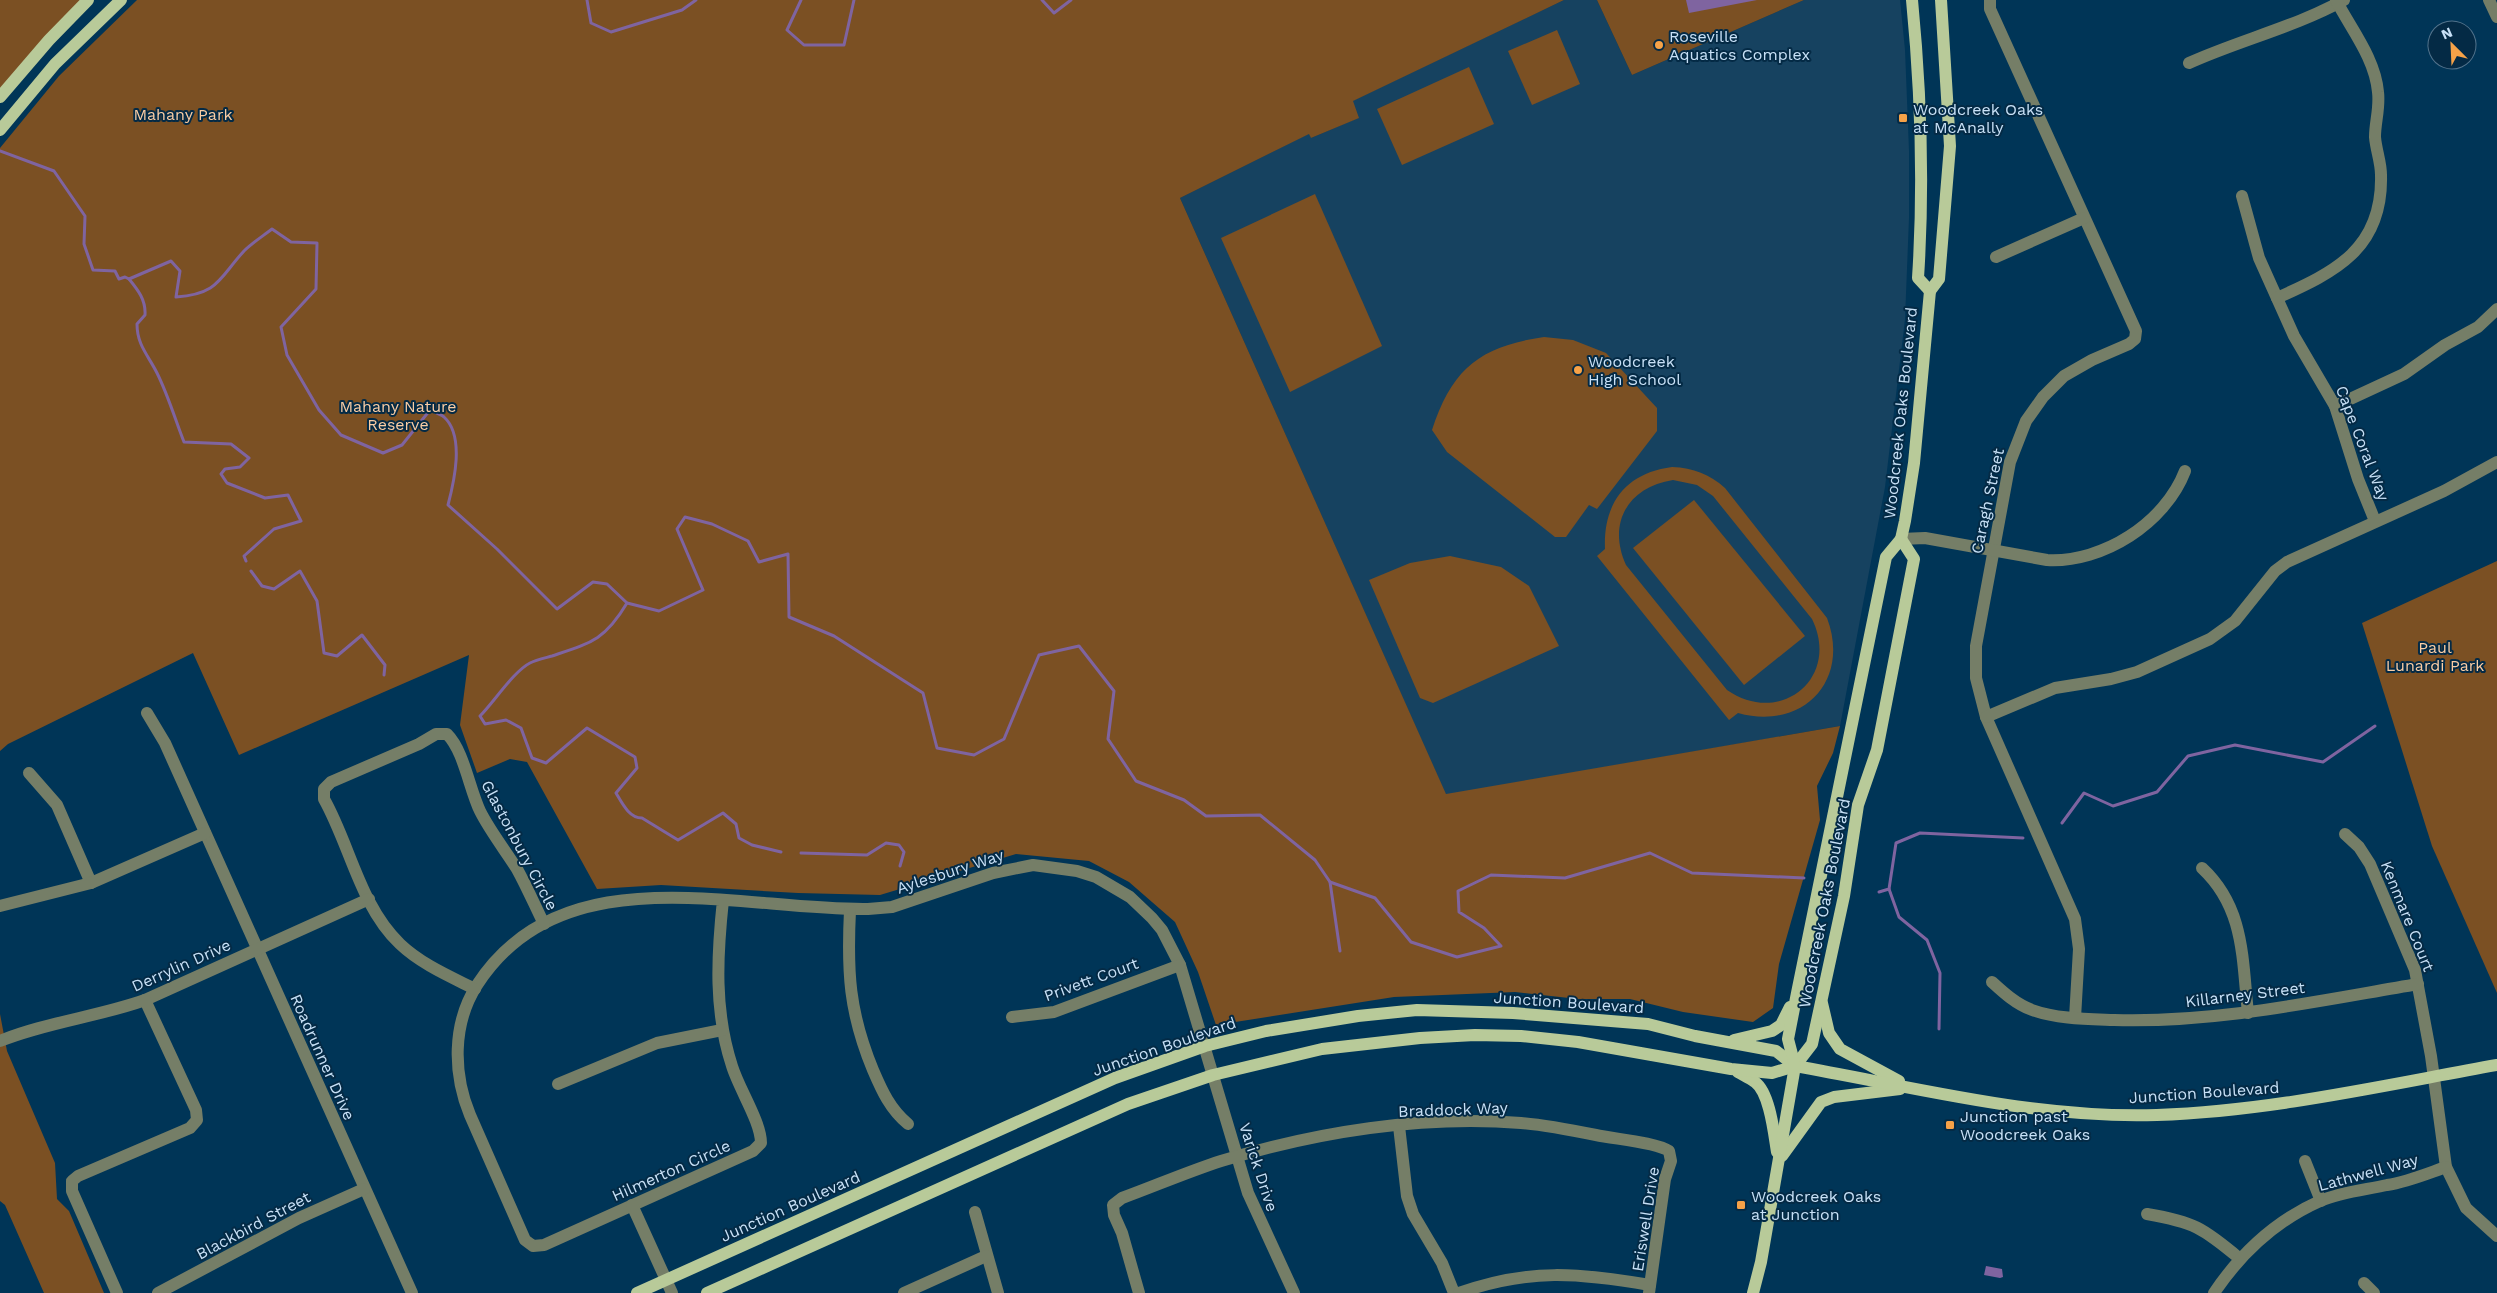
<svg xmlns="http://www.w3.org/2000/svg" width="2497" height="1293" font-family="'Work Sans',sans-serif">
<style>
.built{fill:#164260}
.green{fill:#7b5023;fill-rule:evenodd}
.water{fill:#7f64a0}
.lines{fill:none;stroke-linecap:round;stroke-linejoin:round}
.stream{stroke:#7f64a0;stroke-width:3}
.minor{stroke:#757e67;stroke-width:12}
.major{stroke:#b8ca99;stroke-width:12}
.poi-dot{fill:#f6a248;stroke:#042a45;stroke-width:2}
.labels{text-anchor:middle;stroke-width:4;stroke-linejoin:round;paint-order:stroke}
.poi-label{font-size:16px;fill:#c8e1f7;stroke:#042a45;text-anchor:start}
.park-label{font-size:16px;fill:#facda4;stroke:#042a45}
.street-label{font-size:16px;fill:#c8e1f7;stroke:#042a45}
</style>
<rect width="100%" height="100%" fill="#003557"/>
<polygon class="built" points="1564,0 1597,0 1632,75 1804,0 1900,0 1905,50 1909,151 1909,218 1905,319 1885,487 1840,726 1446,795 1180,198 1310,133 1311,138 1358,118 1352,101"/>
<g class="green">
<polygon points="0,0 86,0 0,93"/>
<polygon points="137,0 1564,0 1353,101 1359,118 1311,138 1309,134 1180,198 1446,794 1840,726 1833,753 1817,786 1820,820 1779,964 1773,1008 1753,1022 1683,1012 1630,999 1578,999 1515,992 1394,997 1216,1025 1198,972 1175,922 1129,882 1089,861 1016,854 880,895 798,893 661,885 597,889 527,762 510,759 477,773 460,725 469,655 239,755 193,653 8,744 0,751 0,148 59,76"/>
<polygon points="1597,0 1804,0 1632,75"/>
<polygon points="1557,30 1580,84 1532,105 1508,51"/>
<polygon points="1469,67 1494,124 1402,165 1377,109"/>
<polygon points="1315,194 1382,346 1290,392 1221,238"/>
<path d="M1544 337 1573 340 1606 353 1657 408V431L1597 509 1589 505 1566 537H1555L1447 452 1432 430C1452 368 1481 346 1544 337Z"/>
<path d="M1672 467C1694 468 1709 474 1725 488L1827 618C1851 681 1802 731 1738 713L1729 720 1597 556 1605 549C1603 503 1626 473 1672 467ZM1673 480 1697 485 1713 496 1812 619C1841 678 1780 727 1727 690L1626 565C1607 523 1628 487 1673 480Z"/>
<polygon points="1694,500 1805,636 1744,685 1633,548"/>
<polygon points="1450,556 1501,567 1529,586 1559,646 1433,703 1420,698 1369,580 1410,563"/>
<polygon points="2497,561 2497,993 2432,846 2362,623"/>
<polygon points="0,1014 7,1051 55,1163 57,1199 69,1211 104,1293 44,1293 5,1205 0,1201"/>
</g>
<g class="water">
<polygon points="1686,0 1757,0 1689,13"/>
<polygon points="1986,1266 2002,1269 2003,1277 2000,1278 1984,1275"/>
</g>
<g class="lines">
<g class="stream">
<polyline points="587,0 591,23 611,32 682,10 696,0"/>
<polyline points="801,0 787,30 804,45 844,45 854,0"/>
<polyline points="1042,0 1054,13 1071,0"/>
<path d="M0 151 54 171 85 216 84 244 93 270 115 271 119 279 125 277 129 279 171 261 180 271 176 297C219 294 219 278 244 251 252 243 263 236 272 229L291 242 317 243 316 289 281 327 287 355 319 410 341 435 383 453 402 445 430 410C434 412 440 414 444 417 465 436 454 482 448 505L497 549 557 609 593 582 607 584 627 603 659 611 703 590 677 529 685 517 712 524 748 541 759 562 788 554 789 617 834 636 923 693 937 748 974 755 1004 739 1039 655 1079 646 1114 691 1108 739 1136 781 1184 800 1206 816 1260 815 1315 860 1330 882 1375 898 1411 942 1457 957 1501 946 1484 928 1459 912 1458 891 1491 875 1565 878 1650 853 1692 873 1804 878"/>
<path d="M129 279C138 290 146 300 145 315L137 324C137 345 148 355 157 373 168 395 175 419 184 442L231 444 249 458 240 467 225 469 221 474 227 483 265 498 288 495 301 521 274 529 244 556 246 561"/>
<polyline points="251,571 262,586 274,589 300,571 317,601 324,653 337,656 362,635 385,665 384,675"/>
<path d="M627 603C605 640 591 643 552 656 545 658 536 660 530 663 514 671 494 702 480 716L485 724 506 720 521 728 532 758 546 763 587 728 635 757 637 768 616 793C622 803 629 818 642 818L678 840 723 813 736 824 739 838 752 845 781 852"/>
<polyline points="2062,823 2084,793 2113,806 2157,792 2188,756 2235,745 2323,762 2375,726"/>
<polyline points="801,853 867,855 886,843 899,845 904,852 900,866"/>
<polyline points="1330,882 1340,951"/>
<polyline points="1889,889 1899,917 1927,940 1940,973 1939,1029"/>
<polyline points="1879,892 1889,889 1896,843 1920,833 2023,838"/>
</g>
<g class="minor">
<polyline points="1990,0 1990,9 2136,331 2135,339 2129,344 2092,360 2064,376 2043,397 2026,421 2010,462 1976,646 1976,678 1986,717 2075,919 2079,949 2075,1018"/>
<polyline points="2489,0 2497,17"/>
<path d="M2189 63C2240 40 2295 27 2344 0"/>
<polyline points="2242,196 2259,258 2294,336 2335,406 2358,479 2375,521"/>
<polyline points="1996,257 2084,218"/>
<path d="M2277 298C2335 272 2383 249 2381 175 2381 162 2376 150 2375 137 2375 122 2380 108 2378 92 2375 58 2351 29 2336 0"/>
<polyline points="2335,406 2404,374 2445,345 2478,327 2497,309"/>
<path d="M1901 539 1925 538 2047 560C2103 563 2165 523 2185 471"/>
<polyline points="147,713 165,743 412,1293"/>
<polyline points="1986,717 2055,688 2111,679 2137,672 2210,639 2235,621 2275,571 2287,562 2444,491 2497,462"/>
<polyline points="29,773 57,805 91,883"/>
<polyline points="2345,834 2359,847 2370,864 2415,970 2431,1056 2446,1167 2466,1208 2497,1236"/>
<path d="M2202 868C2245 908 2242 959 2248 1013"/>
<path d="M723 900C717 956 714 1011 732 1066 739 1089 761 1122 761 1143L753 1151 544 1245 533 1246 525 1240 470 1115C453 1074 452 1024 477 985 563 852 740 911 868 909L892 907 993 873 1033 865 1077 871 1096 877 1130 897 1152 918 1162 930 1180 965 1248 1193 1294 1293"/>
<polyline points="0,906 91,883 205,833"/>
<path d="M850 910C847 972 849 1012 873 1070 882 1091 890 1109 908 1124"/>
<path d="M1992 982C2004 993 2016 1004 2032 1010 2057 1019 2087 1019 2114 1020 2217 1023 2317 1001 2418 984"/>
<path d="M475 989C449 976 421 964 400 944 360 906 350 845 324 799V789L331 782 419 744 436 734H447C464 751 469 788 480 811 490 831 505 850 517 869 527 887 535 906 544 924"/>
<polyline points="1012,1017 1054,1012 1180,965"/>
<path d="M0 1041C47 1022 97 1017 145 1000L369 899"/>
<polyline points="558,1084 657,1043 722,1030"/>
<polyline points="1399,1126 1407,1196 1413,1214 1442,1263 1454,1293"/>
<polyline points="2305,1161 2321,1201"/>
<polyline points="632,1205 672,1293"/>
<polyline points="975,1212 998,1293"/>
<path d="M2147 1214C2194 1222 2203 1228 2239 1258"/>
<polyline points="2364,1283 2374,1293"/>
<polyline points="117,1293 72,1191 72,1181 78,1176 190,1128 197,1120 196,1110 145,1000"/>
<polyline points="158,1293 299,1218 364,1189"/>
<polyline points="904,1293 986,1256"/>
<path d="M1139 1293 1122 1233 1114 1215 1113 1205 1122 1198C1155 1186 1187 1172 1221 1161 1316 1132 1422 1115 1521 1123 1546 1125 1571 1130 1596 1135 1614 1139 1656 1142 1669 1151L1671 1161 1665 1179 1649 1293"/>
<path d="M1459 1293C1529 1268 1579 1273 1650 1285"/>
<path d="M2214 1293C2241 1253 2275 1221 2320 1201 2341 1192 2364 1190 2387 1185 2407 1182 2426 1174 2446 1167"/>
</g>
<g class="major">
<path d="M1912 0C1921 92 1924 186 1918 278L1930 291"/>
<polyline points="0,97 49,40 88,0"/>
<polyline points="0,130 55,64 121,0"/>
<polyline points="1822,1003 1829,1033 1840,1049 1899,1081"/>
<polyline points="1734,1040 1772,1031 1781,1025 1790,1007"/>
<polyline points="1795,1066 1812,1044 1844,896 1858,805 1877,750 1914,559 1901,539"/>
<path d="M1738 1072C1743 1075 1750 1078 1755 1082 1770 1093 1774 1134 1777 1152"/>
<polyline points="1782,1156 1821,1102 1834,1097 1900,1089"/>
<path d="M637 1293 1115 1078 1205 1046 1266 1031 1358 1016 1417 1010 1513 1013 1648 1024 1695 1036 1776 1051 1795 1066C1915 1087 2035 1119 2157 1115 2272 1111 2385 1085 2497 1065"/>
<polyline points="707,1293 1128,1104 1213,1075 1322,1049 1420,1038 1475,1035 1521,1036 1578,1042 1731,1069 1772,1073 1795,1066"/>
<polyline points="1753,1293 1761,1262 1795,1066 1788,1039 1797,993 1886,557 1901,539 1905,521 1914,463 1930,291 1939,279 1950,146 1941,0"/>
</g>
</g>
<g class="poi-dot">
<circle cx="1659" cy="45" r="5"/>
<rect x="1898" y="113" width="10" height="10" rx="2.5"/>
<circle cx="1578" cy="370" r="5"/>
<rect x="1945" y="1120" width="10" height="10" rx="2.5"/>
<rect x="1736" y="1200" width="10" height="10" rx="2.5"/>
</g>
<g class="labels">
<g class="poi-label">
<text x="1669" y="42">Roseville<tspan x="1669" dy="18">Aquatics Complex</tspan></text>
<text x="1913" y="115">Woodcreek Oaks<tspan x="1913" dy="18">at McAnally</tspan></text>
<text x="1588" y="367">Woodcreek<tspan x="1588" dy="18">High School</tspan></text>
<text x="1960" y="1122">Junction past<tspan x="1960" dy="18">Woodcreek Oaks</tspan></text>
<text x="1751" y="1202">Woodcreek Oaks<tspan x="1751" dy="18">at Junction</tspan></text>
</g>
<g class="park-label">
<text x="183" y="120">Mahany Park</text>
<text x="398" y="412">Mahany Nature<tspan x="398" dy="18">Reserve</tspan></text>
<text x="2435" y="653">Paul<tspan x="2435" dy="18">Lunardi Park</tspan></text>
</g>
<g class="street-label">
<text transform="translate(1900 413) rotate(-84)" y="6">Woodcreek Oaks Boulevard</text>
<text transform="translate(2363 443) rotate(69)" y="6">Cape Coral Way</text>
<text transform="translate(1987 501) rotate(-78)" y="6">Caragh Street</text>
<text transform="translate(520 845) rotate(62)" y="6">Glastonbury Circle</text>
<text transform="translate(950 871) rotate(-18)" y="6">Aylesbury Way</text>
<text transform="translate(1824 903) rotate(-79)" y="6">Woodcreek Oaks Boulevard</text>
<text transform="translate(2408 916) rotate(68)" y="6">Kenmare Court</text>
<text transform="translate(181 965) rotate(-24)" y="6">Derrylin Drive</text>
<text transform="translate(1091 979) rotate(-20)" y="6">Privett Court</text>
<text transform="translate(2245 994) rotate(-7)" y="6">Killarney Street</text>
<text transform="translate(1569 1002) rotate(4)" y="6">Junction Boulevard</text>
<text transform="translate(1164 1046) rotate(-19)" y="6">Junction Boulevard</text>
<text transform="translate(323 1057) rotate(66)" y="6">Roadrunner Drive</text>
<text transform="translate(2204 1092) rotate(-4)" y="6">Junction Boulevard</text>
<text transform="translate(1453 1109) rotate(-2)" y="6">Braddock Way</text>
<text transform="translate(1259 1167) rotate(72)" y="6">Varick Drive</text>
<text transform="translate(671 1170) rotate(-24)" y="6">Hilmerton Circle</text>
<text transform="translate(2368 1172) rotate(-15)" y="6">Lathwell Way</text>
<text transform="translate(790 1206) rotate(-24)" y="6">Junction Boulevard</text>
<text transform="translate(1645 1219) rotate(-81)" y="6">Eriswell Drive</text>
<text transform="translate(253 1225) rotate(-28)" y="6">Blackbird Street</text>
</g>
</g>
<g transform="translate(2452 45) rotate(336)"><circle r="24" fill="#042a45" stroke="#52738c"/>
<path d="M0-4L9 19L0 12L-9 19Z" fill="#f6a248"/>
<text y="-8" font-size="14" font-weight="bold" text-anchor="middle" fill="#c8e1f7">N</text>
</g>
</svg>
